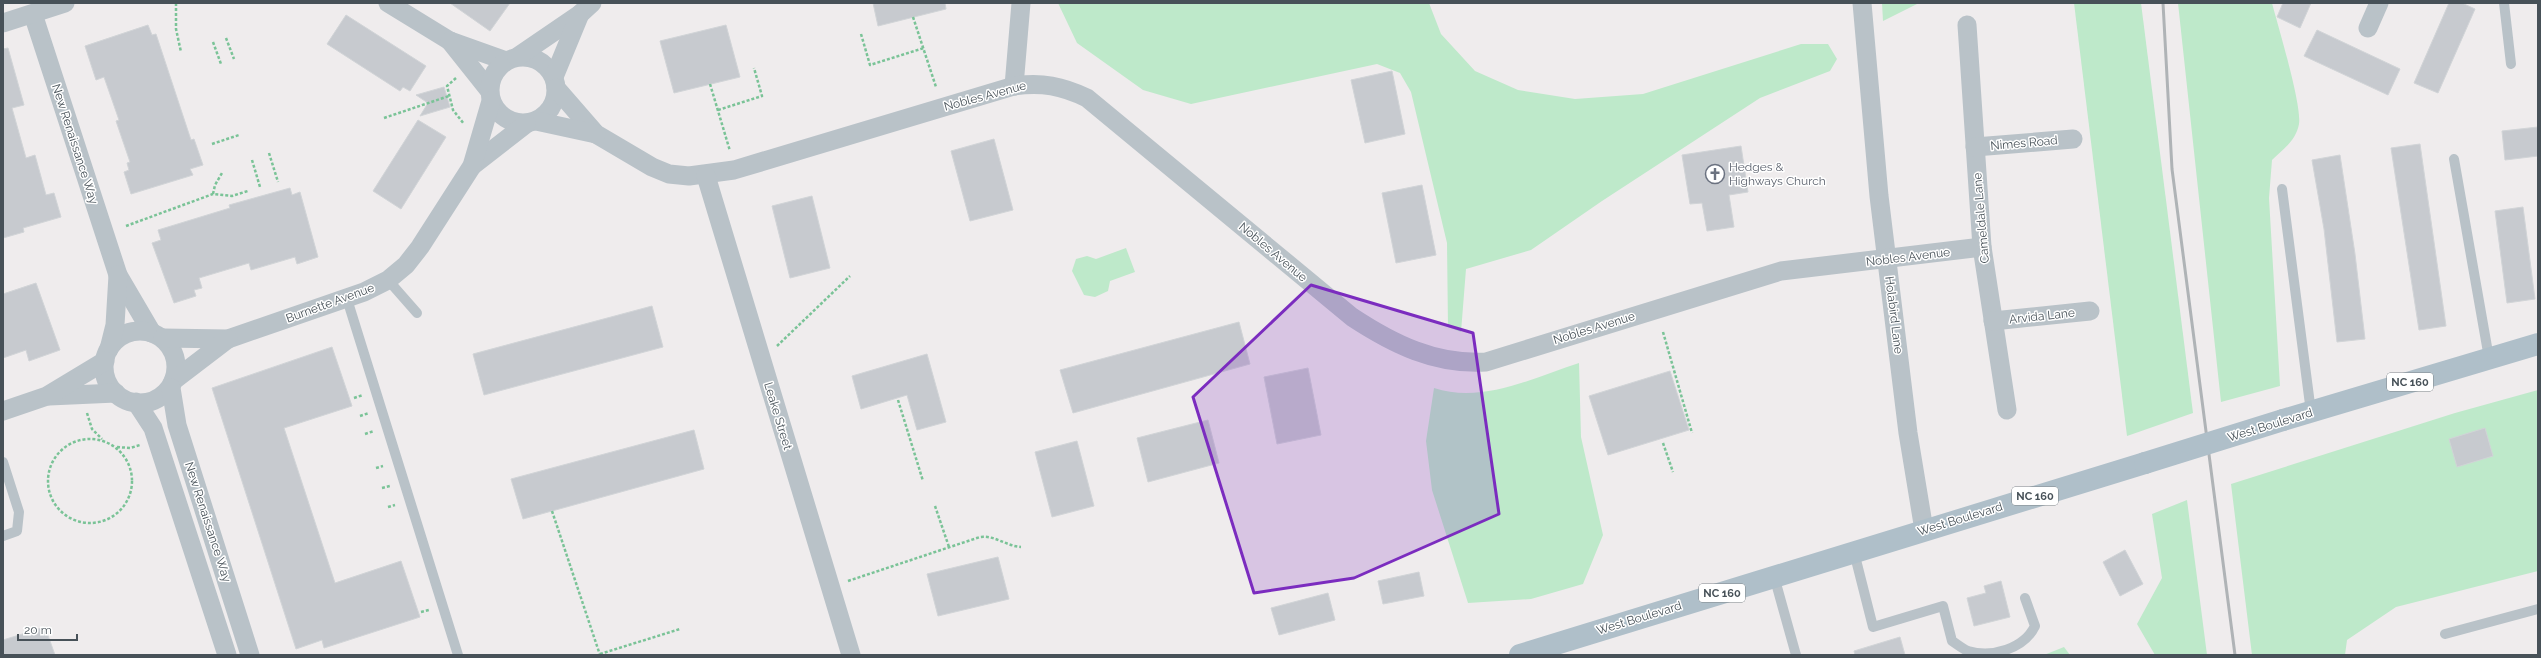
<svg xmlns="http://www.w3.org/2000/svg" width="2541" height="658" font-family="Raleway,sans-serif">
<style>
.green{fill:#bee9ca}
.building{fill:#c7cacf;stroke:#d1d4d7}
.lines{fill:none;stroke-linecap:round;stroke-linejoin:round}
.path{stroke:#7ac397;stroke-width:2.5;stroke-dasharray:3 2;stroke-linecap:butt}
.service{stroke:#b9c2c8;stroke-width:10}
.minor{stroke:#b9c2c8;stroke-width:19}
.primary{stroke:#afbfc9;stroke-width:22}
.rail{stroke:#afb3b6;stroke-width:3}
.primary-bridge{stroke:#afbfc9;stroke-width:22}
.marked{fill:#7b2cbf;fill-opacity:0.2;stroke:#7b2cbf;stroke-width:3;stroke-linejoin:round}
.labels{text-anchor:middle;stroke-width:3;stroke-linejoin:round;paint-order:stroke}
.shield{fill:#fff;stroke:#7e858a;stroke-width:1}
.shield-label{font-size:11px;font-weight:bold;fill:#475158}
.street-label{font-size:12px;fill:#475158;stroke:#fff}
.worship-label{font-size:12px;fill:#5b616d;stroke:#fff;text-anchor:start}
</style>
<rect width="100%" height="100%" fill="#efeced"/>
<g class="green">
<polygon points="1058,3 1429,3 1441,34 1475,71 1518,90 1575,99 1643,94 1801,44 1828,44 1837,59 1830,71 1760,98 1602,201 1531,250 1466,269 1461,332 1448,327 1447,243 1411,92 1400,73 1377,64 1191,104 1143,90 1077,43"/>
<polygon points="1882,3 1919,3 1883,21"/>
<polygon points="2074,3 2141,3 2193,413 2127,436"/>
<path d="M2178 3H2272C2278 26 2302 105 2299 124 2296 140 2284 149 2272 160L2269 198 2280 386 2221 402Z"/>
<polygon points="1126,248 1135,272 1110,281 1108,291 1095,297 1084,295 1072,271 1076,259 1087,256 1096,259"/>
<path d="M1579 363 1581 437 1603 535 1583 584 1531 599 1468 603 1432 490 1426 441 1434 388C1482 404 1533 378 1579 363Z"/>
<polygon points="2538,390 2538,571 2396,607 2347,640 2345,655 2252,655 2231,484 2455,413"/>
<polygon points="2187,500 2207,655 2155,655 2137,624 2162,578 2152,514"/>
<polygon points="2064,647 2070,655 2044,655"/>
</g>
<g class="building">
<polygon points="450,3 510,3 490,31"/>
<polygon points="873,3 945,3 946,9 878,26"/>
<polygon points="2283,3 2311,3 2300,28 2277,17"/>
<polygon points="2449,3 2462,3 2475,9 2438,93 2414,83"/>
<polygon points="346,15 426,66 410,91 403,87 400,91 327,44"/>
<polygon points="148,25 152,35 156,34 191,140 194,139 203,165 190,169 193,175 131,194 124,172 129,170 127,163 130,162 116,121 119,120 104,77 96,80 85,46"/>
<polygon points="726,25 740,77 674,93 660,41"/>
<polygon points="2317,30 2400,69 2388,95 2304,56"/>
<polygon points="8,48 24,105 12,108 26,158 35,155 46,195 54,193 61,217 23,228 24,232 3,238 3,49"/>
<polygon points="1392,71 1405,134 1365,143 1351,80"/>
<polygon points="444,87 450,107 420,116 428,103 416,95"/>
<polygon points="418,120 446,137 401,209 373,191"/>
<polygon points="2538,127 2538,156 2505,160 2502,131"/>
<polygon points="994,139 1013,210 970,221 951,151"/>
<polygon points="2420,144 2446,326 2419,330 2391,148"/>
<polygon points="1741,146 1748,192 1729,195 1734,227 1707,231 1702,203 1690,204 1682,155"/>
<polygon points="2340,155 2355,254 2365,339 2337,342 2324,229 2312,160"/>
<polygon points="1422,185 1436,255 1396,263 1382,193"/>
<polygon points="290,188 292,195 300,192 318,257 297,264 295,257 251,270 249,263 199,278 202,288 194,290 196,296 174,303 152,243 161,240 158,230 230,208 229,205"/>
<polygon points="812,196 830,268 790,278 772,206"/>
<polygon points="2523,207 2535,299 2507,303 2495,211"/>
<polygon points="36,283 60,350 29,361 26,350 3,358 3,294"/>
<polygon points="652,306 663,347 484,395 473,354"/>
<polygon points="1239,322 1250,364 1073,413 1060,370"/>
<polygon points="332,347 352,406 284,428 335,583 401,561 420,617 324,648 322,640 296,649 212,388"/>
<polygon points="927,354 946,422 917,430 907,395 861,409 852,376"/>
<polygon points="1308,368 1321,435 1277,444 1264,377"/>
<polygon points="1670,371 1689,430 1608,455 1589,396"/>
<polygon points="1208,420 1219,463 1148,482 1137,438"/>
<polygon points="2485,428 2493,456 2457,467 2449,439"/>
<polygon points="694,430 704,469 523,519 511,479"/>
<polygon points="1077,441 1094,506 1052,517 1035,452"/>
<polygon points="2125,550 2143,584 2120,596 2103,562"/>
<polygon points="998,557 1009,599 938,616 927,574"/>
<polygon points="1419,572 1424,596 1383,604 1378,581"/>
<polygon points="2001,581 2010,617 1974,626 1967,598 1986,593 1984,586"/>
<polygon points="1328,593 1335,620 1279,635 1271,608"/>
<polygon points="45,627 55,655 3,655 3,640"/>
<polygon points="1900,637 1905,655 1855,655 1854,651"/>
</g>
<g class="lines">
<g class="path">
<polyline points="176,3 176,29 181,52"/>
<polyline points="913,17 936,87"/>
<polyline points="861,34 870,65 924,48"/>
<polyline points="226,38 234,59"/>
<polyline points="213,42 221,64"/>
<polyline points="456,78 447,86 453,110 464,124"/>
<polyline points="710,84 730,151"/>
<polyline points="718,110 762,96 754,68"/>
<polyline points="384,118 449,96"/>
<polyline points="212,144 239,135"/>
<polyline points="269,153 278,182"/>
<polyline points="252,160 260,187"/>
<polyline points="213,194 215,185 222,173"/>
<polyline points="126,226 213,194 232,196 248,191"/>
<polyline points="1663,332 1692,433"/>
<polyline points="777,346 850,276"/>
<polyline points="354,398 363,395"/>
<polyline points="898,400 923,481"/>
<polyline points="87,413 92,429 102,439"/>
<polyline points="360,416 369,413"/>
<polyline points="365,434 374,431"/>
<circle cx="90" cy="481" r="42"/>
<polyline points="1663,443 1673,472"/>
<polyline points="117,447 130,448 140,445"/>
<polyline points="376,468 383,466"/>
<polyline points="382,488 390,486"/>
<polyline points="935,506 949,547"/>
<polyline points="388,507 395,505"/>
<polyline points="552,511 600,655"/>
<path d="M848 581 980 537C995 535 1006 546 1021 547"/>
<polyline points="421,612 429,610"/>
<polyline points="600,654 680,629"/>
</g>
<g class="service">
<polyline points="2504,3 2511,64"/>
<polyline points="2454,159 2489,358"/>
<polyline points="2282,189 2311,412"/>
<polyline points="388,280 417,313"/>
<polyline points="347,299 458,655"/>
<polyline points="3,462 19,512 17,531 3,536"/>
<path d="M1854 552 1873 627 1943 606 1952 641C1957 644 1963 649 1968 651 1992 658 2024 649 2035 626L2025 598"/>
<polyline points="1774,576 1796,655"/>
<polyline points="2445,634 2538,609"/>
</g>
<g class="minor">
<polyline points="388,3 450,41 506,61"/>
<polyline points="1862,3 1879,196 1908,433 1924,530"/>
<polyline points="33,14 118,275 152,333"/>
<polyline points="3,23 65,3"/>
<polyline points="1967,25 1982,247 2007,410"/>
<polyline points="2368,28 2379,3"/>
<polyline points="450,41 489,90"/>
<circle cx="523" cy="90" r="33"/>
<polyline points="517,57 580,14 592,3"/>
<polyline points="554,77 580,14"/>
<polyline points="1014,86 1021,3"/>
<path d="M556 88 596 134 652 167 669 174 689 176 734 170 1014 86C1042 82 1062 86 1087 98L1352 317C1393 344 1435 365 1486 362L1781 271 1982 247"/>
<polyline points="536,121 596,134"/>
<polyline points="1975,147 2073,139"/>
<polyline points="472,166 526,124"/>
<polyline points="706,176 851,655"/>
<polyline points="1993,321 2090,311"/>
<circle cx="140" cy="367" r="36"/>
<polyline points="163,338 228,339 364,292 388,280 406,265 420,247 472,166 491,101"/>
<polyline points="109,349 115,325 118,275"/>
<polyline points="173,381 228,339"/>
<polyline points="171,388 177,425 250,655"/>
<polyline points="49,396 116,393"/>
<polyline points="136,402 153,428 227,655"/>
<polyline points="3,411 47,396 105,361"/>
</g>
<g class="primary">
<polyline points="2283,420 2538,344"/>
<polyline points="1520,655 2145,463"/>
</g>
<polyline class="rail" points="2163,3 2172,169 2235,655"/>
<polyline class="primary-bridge" points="2145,463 2283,420"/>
</g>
<path class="marked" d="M1311 285 1473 333 1499 514 1354 578 1254 593 1193 397Z"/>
<defs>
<g id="church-ring" transform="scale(1)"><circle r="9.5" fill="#fff" stroke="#6b7280" stroke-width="1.5"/><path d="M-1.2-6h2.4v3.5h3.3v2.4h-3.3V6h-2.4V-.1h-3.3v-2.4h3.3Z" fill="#6b7280"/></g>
</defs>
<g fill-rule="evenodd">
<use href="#church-ring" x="1715" y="174"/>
</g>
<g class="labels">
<g class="shield">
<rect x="2387" y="373" width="46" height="18" rx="3"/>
<rect x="2012" y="487" width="46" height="18" rx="3"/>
<rect x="1699" y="584" width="46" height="18" rx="3"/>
</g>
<g class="shield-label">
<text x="2410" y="386">NC 160</text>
<text x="2035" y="500">NC 160</text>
<text x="1722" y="597">NC 160</text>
</g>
<g class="street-label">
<text transform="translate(985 96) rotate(-15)" y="4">Nobles Avenue</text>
<text transform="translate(2024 143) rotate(-5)" y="4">Nimes Road</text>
<text transform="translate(75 144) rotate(72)" y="4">New Renaissance Way</text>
<text transform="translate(1981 218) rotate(-95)" y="4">Cameldale Lane</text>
<text transform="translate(1273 252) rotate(40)" y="4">Nobles Avenue</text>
<text transform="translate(1908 257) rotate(-7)" y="4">Nobles Avenue</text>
<text transform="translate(330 303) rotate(-20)" y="4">Burnette Avenue</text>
<text transform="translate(1894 315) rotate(83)" y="4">Holabird Lane</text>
<text transform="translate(2042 316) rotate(-6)" y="4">Arvida Lane</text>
<text transform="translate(1594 328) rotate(-17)" y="4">Nobles Avenue</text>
<text transform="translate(778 416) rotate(73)" y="4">Leake Street</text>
<text transform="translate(2270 425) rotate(-17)" y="4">West Boulevard</text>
<text transform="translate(1960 519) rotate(-17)" y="4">West Boulevard</text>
<text transform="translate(208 522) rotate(72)" y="4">New Renaissance Way</text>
<text transform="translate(1639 618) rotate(-17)" y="4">West Boulevard</text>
</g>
<g class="worship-label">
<text x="1729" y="171">Hedges &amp;<tspan x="1729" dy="14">Highways Church</tspan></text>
</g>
</g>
<rect width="2541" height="658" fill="none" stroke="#475158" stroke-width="8"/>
<path d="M18 634v6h59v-6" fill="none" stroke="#475158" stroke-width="2"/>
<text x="24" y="634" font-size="12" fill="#475158" stroke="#ffffff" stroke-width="3" paint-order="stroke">20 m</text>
</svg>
